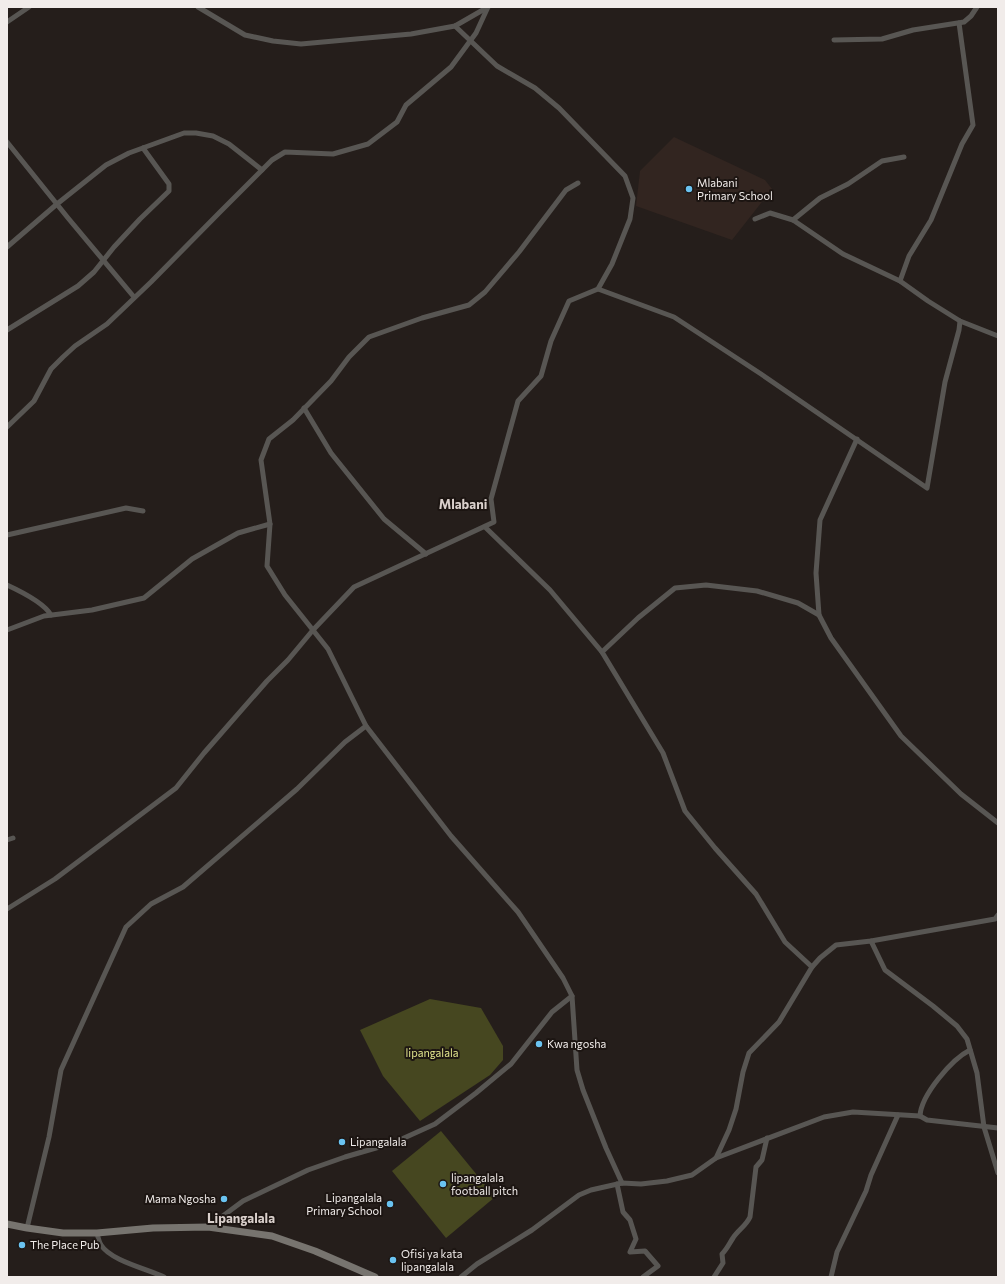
<svg xmlns="http://www.w3.org/2000/svg" width="1005" height="1284" font-family="Commissioner,sans-serif">
<style>
.built{fill:#322520}
.green{fill:#464720}
.lines{fill:none;stroke-linecap:round;stroke-linejoin:round}
.street{stroke:#585653;stroke-width:5}
.secondary{stroke:#77746f;stroke-width:7}
.poi-dot{fill:#6ac3f1;stroke:#1c1512;stroke-width:1.5}
.labels{text-anchor:middle;stroke-width:4;stroke-linejoin:round;paint-order:stroke}
.poi-label{font-size:11px;fill:#f1ecea;stroke:#1c1512;text-anchor:start}
.park-label{font-size:11px;fill:#e2e58d;stroke:#1c1512}
.quarter-label{font-size:13px;font-weight:bold;fill:#dad0cc;stroke:#1c1512}
</style>
<rect width="100%" height="100%" fill="#251e1b"/>
<polygon class="built" points="674,137 765,180 772,189 732,240 636,206 640,171"/>
<g class="green">
<polygon points="430,999 481,1008 503,1046 503,1060 490,1075 420,1121 383,1076 360,1030"/>
<polygon points="441,1131 495,1197 446,1238 392,1171"/>
</g>
<g class="lines">
<g class="street">
<polyline points="198,7 245,35 273,41 301,44 411,34 455,26 488,7"/>
<polyline points="7,22 29,7"/>
<polyline points="834,40 882,39 913,30 964,22 971,16 977,7"/>
<polyline points="7,142 68,218 134,297"/>
<polyline points="578,183 566,190 519,252 485,292 469,305 422,318 369,337 349,357 331,381 293,420 269,439 261,460 270,524 267,566 285,595 328,649 366,726 451,836 518,912 563,978 572,996 577,1070 583,1090 606,1148 622,1183"/>
<polyline points="755,219 770,213 793,220 843,254 900,281 928,301 960,321 998,336"/>
<polyline points="793,220 820,198 848,184 882,161 904,157"/>
<polyline points="7,247 57,204 106,165 129,153 184,133 196,133 213,136 229,144 262,170"/>
<polyline points="900,281 909,256 931,220 962,144 973,125 959,23"/>
<polyline points="598,289 674,317 761,374 927,488 945,382 959,330 960,321"/>
<polyline points="7,330 78,286 94,272 114,247 140,219 169,191 169,184 143,148"/>
<polyline points="304,408 331,453 384,519 426,554"/>
<polyline points="7,427 34,401 51,369 63,357 75,346 107,324 151,282 221,211 272,160 285,152 333,154 368,144 397,122 406,105 451,67 476,33 488,7"/>
<polyline points="485,527 550,590 602,652 663,753 685,811 715,848 756,894 785,942 812,967"/>
<polyline points="7,535 126,508 143,511"/>
<path d="M7 585C20 591 44 603 51 615"/>
<polyline points="819,615 816,573 820,520 857,439"/>
<polyline points="7,630 44,616 92,610 144,598 192,559 238,533 270,524"/>
<polyline points="602,652 638,618 675,588 706,585 757,591 798,603 819,615 831,638 901,736 961,794 998,823"/>
<polyline points="7,840 13,838"/>
<polyline points="7,909 55,879 176,788 204,753 267,681 288,660 313,630 354,587 494,522 491,499 518,401 541,376 551,341 569,301 598,289 612,264 630,219 633,198 625,176 559,108 535,88 497,66 455,26"/>
<polyline points="871,941 885,970 933,1006 957,1026 967,1039 977,1073 984,1127 998,1173"/>
<path d="M920 1116C921 1095 952 1059 970 1050"/>
<polyline points="716,1158 824,1117 853,1112 920,1116 927,1120 998,1128"/>
<polyline points="617,1184 623,1212 630,1220 636,1239 630,1252 645,1251 658,1266 643,1277"/>
<polyline points="208,1227 243,1201 308,1170 345,1157 393,1143 435,1124 476,1093 511,1064 552,1012 572,996"/>
<polyline points="27,1228 49,1137 61,1070 126,927 151,904 183,887 297,789 345,742 366,726"/>
<path d="M97 1233C98 1237 99 1242 101 1245 111 1261 148 1269 164 1277"/>
<polyline points="461,1277 477,1264 532,1230 579,1195 591,1190 622,1183 641,1184 667,1181 692,1175 716,1158 729,1130 736,1109 743,1072 749,1053 779,1022 812,967 820,958 836,945 871,941 995,919 998,915"/>
<path d="M714 1277 723 1263 722 1254C727 1249 729 1244 733 1238 738 1230 746 1226 750 1217L756 1167 762 1160 767 1138"/>
<polyline points="831,1277 837,1252 866,1191 871,1175 898,1115"/>
</g>
<polyline class="secondary" points="7,1224 27,1228 63,1233 97,1233 153,1228 208,1227 272,1236 315,1251 375,1277"/>
</g>
<g class="poi-dot">
<circle cx="689" cy="189" r="4"/>
<circle cx="539" cy="1044" r="4"/>
<circle cx="342" cy="1142" r="4"/>
<circle cx="443" cy="1184" r="4"/>
<circle cx="224" cy="1199" r="4"/>
<circle cx="390" cy="1204" r="4"/>
<circle cx="22" cy="1245" r="4"/>
<circle cx="393" cy="1260" r="4"/>
</g>
<g class="labels">
<g class="poi-label">
<text x="697" y="187">Mlabani<tspan x="697" dy="13">Primary School</tspan></text>
<text x="547" y="1048">Kwa ngosha</text>
<text x="350" y="1146">Lipangalala</text>
<text x="451" y="1182">lipangalala<tspan x="451" dy="13">football pitch</tspan></text>
<text x="382" y="1202" text-anchor="end">Lipangalala<tspan x="382" dy="13">Primary School</tspan></text>
<text x="216" y="1203" text-anchor="end">Mama Ngosha</text>
<text x="30" y="1249">The Place Pub</text>
<text x="401" y="1258">Ofisi ya kata<tspan x="401" dy="13">lipangalala</tspan></text>
</g>
<g class="park-label">
<text x="432" y="1057">lipangalala</text>
</g>
<g class="quarter-label">
<text x="463" y="509">Mlabani</text>
<text x="241" y="1223">Lipangalala</text>
</g>
</g>
<rect width="1005" height="1284" fill="none" stroke="#f1ecea" stroke-width="16"/>
</svg>
